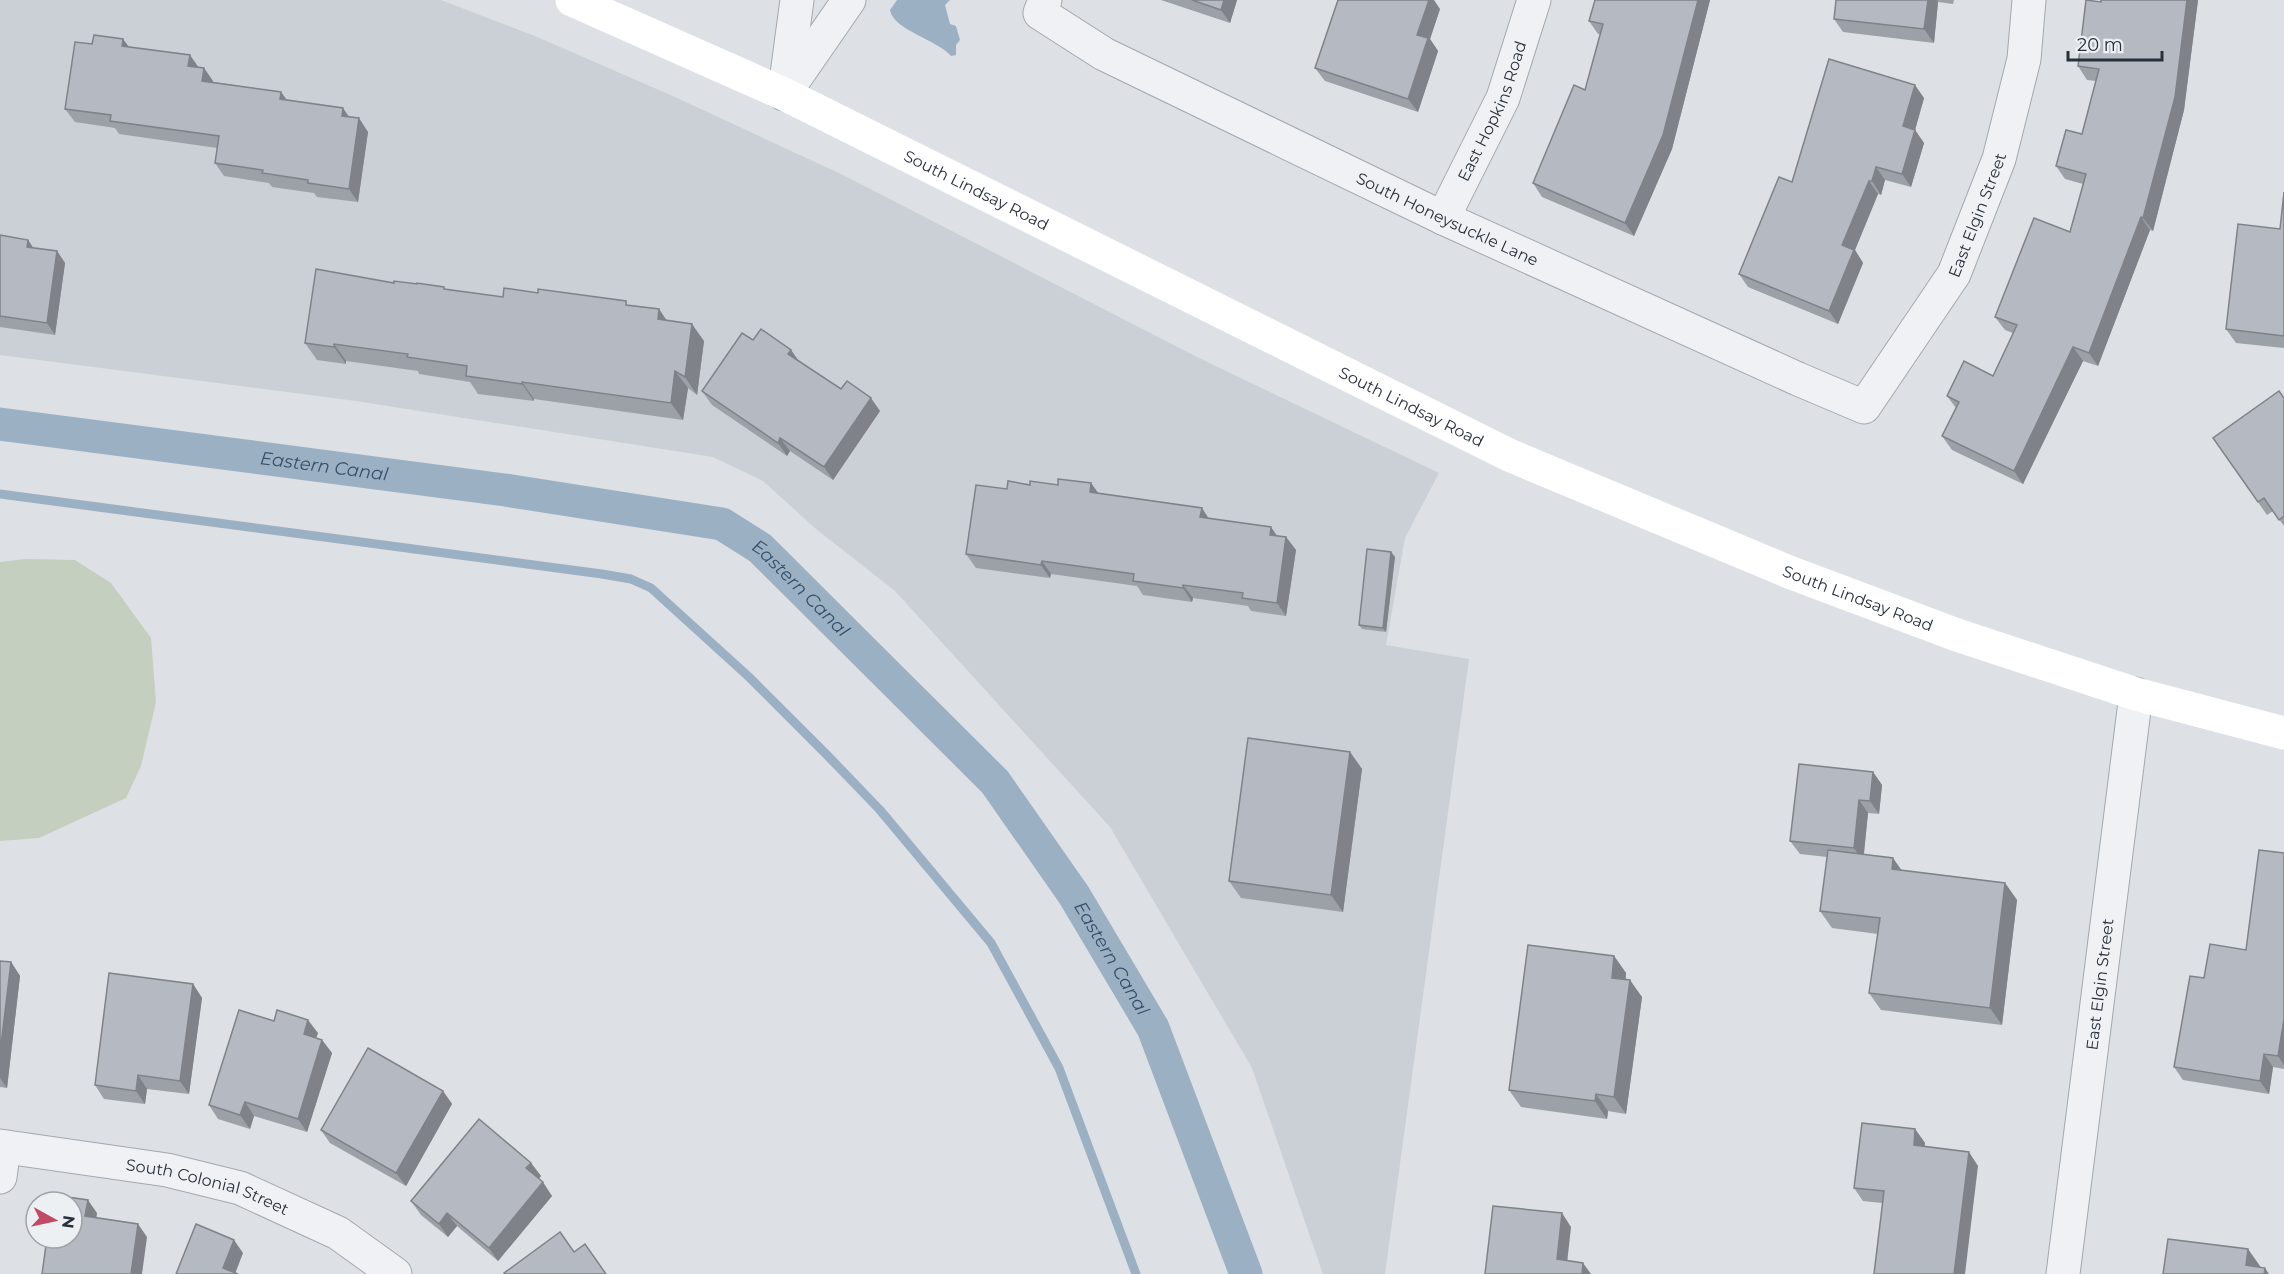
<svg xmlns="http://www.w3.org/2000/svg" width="2284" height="1274" font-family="Montserrat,sans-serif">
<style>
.built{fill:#cbd0d7}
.green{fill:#c4cfbf}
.water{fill:#9bb0c3}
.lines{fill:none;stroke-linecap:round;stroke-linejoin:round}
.stream{stroke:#9bb0c3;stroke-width:9}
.canal{stroke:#9bb0c3;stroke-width:33}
.minor-casing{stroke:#a3a8af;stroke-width:35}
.minor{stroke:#eff1f4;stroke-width:33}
.secondary{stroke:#fff;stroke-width:33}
.wall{fill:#9ca0a7}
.shaded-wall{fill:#7f8288}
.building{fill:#b5bac2;stroke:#7f8288;stroke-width:1.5}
.labels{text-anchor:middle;stroke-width:5;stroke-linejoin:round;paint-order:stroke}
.street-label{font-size:16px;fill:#28303b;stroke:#ecf0f3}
.water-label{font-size:18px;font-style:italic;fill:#36506b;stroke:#ecf0f3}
</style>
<rect width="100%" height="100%" fill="#dde1e6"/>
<polygon class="built" points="0,0 441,0 535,36 675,97 843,175 1197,357 1439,473 1405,538 1386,645 1469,659 1385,1274 1323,1274 1252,1068 1110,827 895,591 816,529 763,481 713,457 356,401 0,355"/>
<polygon class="green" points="26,559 75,560 111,583 151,638 156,702 141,766 126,798 39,838 0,841 0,562"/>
<path class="water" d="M897 0H950L945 5 950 24 956 26 960 40 956 45V55L951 56C938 40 893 30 890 10Z"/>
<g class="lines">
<polyline class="stream" points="0,494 602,574 631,579 651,588 749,677 827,755 880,810 991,943 1059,1068 1136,1274"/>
<path class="canal" id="s1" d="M0 424 505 490 722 524 760 548 995 782 1074 895 1153 1028 1246 1274"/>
<g class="minor-casing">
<g id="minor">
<path id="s2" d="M1045 0 1040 13 1104 54 1443 218 1798 379 1864 407 1954 274 1999 159 2024 59 2029 0"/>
<polyline points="785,89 797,0"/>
<polyline points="784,94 849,0"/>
<path id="s3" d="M1443 218 1503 98 1534 0"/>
<path id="s4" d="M0 1146 167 1170 240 1188 338 1233 395 1274"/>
<polyline points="0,1177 4,1147"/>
<path id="s5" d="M2063 1274 2136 694"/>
</g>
</g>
<use href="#minor" class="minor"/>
<path class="secondary" id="s6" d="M572 0 784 94 1509 455 1789 572 1957 635 2136 694 2284 733"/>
</g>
<g class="wall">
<polygon points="1161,0 1237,0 1230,23"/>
<polygon points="1595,0 1710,0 1672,149 1634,236 1542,197 1533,183 1585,90 1600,34 1598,34 1589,21"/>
<polygon points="1836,0 1954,0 1953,4 1938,2 1934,43 1843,32 1834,19"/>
<polygon points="2101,0 2198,0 2184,110 2153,231 2150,230 2098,366 2083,361 2023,484 1952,450 1942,436 1956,408 1947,396 1993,376 2013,333 2005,330 1995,317 2070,232 2083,184 2065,179 2056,166 2082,134 2096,81 2087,80 2078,66"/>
<polygon points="1440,9 1430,39 1438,51 1418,112 1325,81 1315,68"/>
<polygon points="123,39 129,47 198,67 204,68 213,82 281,92 287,100 350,117 368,132 358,202 317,197 314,193 272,187 269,183 224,176 215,163 217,148 119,134 115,128 75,122 65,109 92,44"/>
<polygon points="1924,98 1915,130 1924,143 1911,187 1885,180 1881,195 1878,194 1855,250 1863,263 1838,324 1748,287 1739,274 1792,182"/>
<polygon points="2284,192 2284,348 2236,343 2226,329 2280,229"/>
<polygon points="0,235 28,240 33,248 57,251 65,263 55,335 0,327"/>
<polygon points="394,283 446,289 503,297 629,305 659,309 666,320 704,341 697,395 688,388 683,420 534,399 534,401 478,394 470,382 419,374 418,371 346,361 346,364 317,360 305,343"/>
<polygon points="791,350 798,360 841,389 880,411 833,480 790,451 787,456 712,405 702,391"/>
<polygon points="2284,398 2284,526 2273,511 2267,515 2213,438"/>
<polygon points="1091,483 1098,493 1208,518 1277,536 1286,537 1296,550 1286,616 1251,611 1248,606 1193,598 1192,602 1143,595 1137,586 1051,574 1050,578 976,568 966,554 1030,485 1058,485"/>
<polygon points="1391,552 1395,557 1386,632 1362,629 1359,625"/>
<polygon points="1350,752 1362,769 1343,912 1241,898 1229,881"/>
<polygon points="1873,772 1882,785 1879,814 1868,813 1864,854 1901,870 2005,883 2017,900 2002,1025 1881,1010 1869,993 1878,934 1832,928 1820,911 1827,857 1800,854 1790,841"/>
<polygon points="2284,853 2284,1069 2273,1067 2269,1094 2183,1080 2174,1067 2204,978 2246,950"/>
<polygon points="1614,956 1626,973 1626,980 1642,997 1626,1114 1608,1111 1607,1119 1521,1107 1509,1090"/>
<polygon points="0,961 11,962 20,976 7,1088 0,1087"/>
<polygon points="193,984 202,998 189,1094 147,1089 145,1104 104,1099 95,1085"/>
<polygon points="274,1021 318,1033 316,1038 322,1040 332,1053 307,1132 254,1116 250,1129 218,1119 209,1105"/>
<polygon points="443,1091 452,1104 406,1186 330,1143 321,1130"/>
<polygon points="1915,1129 1925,1143 1924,1147 1978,1166 1882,1203 1863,1201 1854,1188"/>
<polygon points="531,1163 541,1176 538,1179 552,1196 498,1261 457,1226 448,1237 421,1215 411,1201"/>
</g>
<g class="shaded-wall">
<polygon points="1224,0 1237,0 1230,23 1221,10"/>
<polygon points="1429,0 1434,0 1440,9 1430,39 1438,51 1418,112 1408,99 1417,35"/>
<polygon points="1698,0 1710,0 1672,149 1634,236 1625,223"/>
<polygon points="1928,0 1937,0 1938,2 1934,43 1924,29"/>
<polygon points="2187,0 2198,0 2184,110 2153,231 2143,218"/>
<polygon points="123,39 133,53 122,46"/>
<polygon points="190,55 199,68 188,66"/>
<polygon points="204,68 213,81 211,94 202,81"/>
<polygon points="1915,85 1924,98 1915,130 1924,143 1911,187 1902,174 1903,126"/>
<polygon points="281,92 290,105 280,99"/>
<polygon points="343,108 352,121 342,116"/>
<polygon points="359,118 368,132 358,202 349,189"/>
<polygon points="1876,167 1885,180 1881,195 1872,181"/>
<polygon points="1869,181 1878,194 1855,250 1863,263 1838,324 1829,311 1842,245"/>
<polygon points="2141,217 2150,230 2098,366 2089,353"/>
<polygon points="28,240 36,252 27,247"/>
<polygon points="57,251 65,263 55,335 47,323"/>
<polygon points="659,309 671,327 658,319"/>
<polygon points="692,324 704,341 697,395 685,377"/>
<polygon points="334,344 346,361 346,364 334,347"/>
<polygon points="2073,347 2083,361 2023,484 2014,471"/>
<polygon points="791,350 800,363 788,354"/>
<polygon points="675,371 688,388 683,420 671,403"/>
<polygon points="522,382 534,399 534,401 522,384"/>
<polygon points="871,398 880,411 833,480 824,467"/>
<polygon points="780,438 790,451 787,456 778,443"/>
<polygon points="1091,483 1101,497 1090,492"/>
<polygon points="1202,508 1211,522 1200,517"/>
<polygon points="1271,527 1280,540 1270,535"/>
<polygon points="1286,537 1296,550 1286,616 1277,603"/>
<polygon points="1391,552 1395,557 1386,632 1383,628"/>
<polygon points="1042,561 1051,574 1050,578 1041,565"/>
<polygon points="1183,585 1193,598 1192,602 1183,588"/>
<polygon points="1350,752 1362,769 1343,912 1331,895"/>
<polygon points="1873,772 1882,785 1879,814 1870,801"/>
<polygon points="1859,800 1868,813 1863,861 1854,848"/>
<polygon points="1893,858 1905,875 1892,869"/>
<polygon points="2005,883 2017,900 2002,1025 1990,1008"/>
<polygon points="1614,956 1626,973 1624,995 1612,978"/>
<polygon points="11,962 20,976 7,1088 0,1078 0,1053"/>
<polygon points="1630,980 1642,997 1626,1114 1614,1097"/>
<polygon points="193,984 202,998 189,1094 180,1081"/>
<polygon points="2284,1019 2284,1065 2278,1056"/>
<polygon points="308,1020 318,1033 313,1047 304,1034"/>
<polygon points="322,1040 332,1053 307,1132 298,1119"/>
<polygon points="2264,1054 2273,1067 2269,1094 2260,1081"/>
<polygon points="138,1075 147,1089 145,1104 136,1091"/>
<polygon points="443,1091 452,1104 406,1186 396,1173"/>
<polygon points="1596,1094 1608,1111 1607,1119 1595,1101"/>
<polygon points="245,1102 254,1116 250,1129 240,1115"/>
<polygon points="1915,1129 1925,1143 1923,1159 1914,1145"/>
<polygon points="1969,1152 1978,1166 1965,1274 1954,1274"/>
<polygon points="531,1163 541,1176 536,1182 526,1168"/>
<polygon points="543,1182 552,1196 498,1261 489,1248"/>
<polygon points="88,1200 97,1213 95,1230 85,1216"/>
<polygon points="447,1213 457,1226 448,1237 439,1224"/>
<polygon points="1562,1213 1571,1227 1566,1273 1557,1259"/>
<polygon points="138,1224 147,1237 142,1274 131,1274"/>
<polygon points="234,1240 243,1253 235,1274 223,1268"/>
<polygon points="2248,1249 2260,1266 2259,1274 2246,1265"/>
<polygon points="1583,1263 1591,1274 1582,1274"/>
<polygon points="2265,1268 2269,1274 2264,1274"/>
</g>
<g class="building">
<polygon points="1192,0 1224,0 1221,10"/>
<polygon points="1338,0 1429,0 1417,35 1428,38 1408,99 1315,68"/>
<polygon points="1595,0 1698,0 1663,135 1625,223 1533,183 1574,85 1585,90 1603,24 1589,21"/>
<polygon points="1836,0 1928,0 1924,29 1834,19"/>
<polygon points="2086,0 2101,2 2101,0 2187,0 2175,97 2143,218 2141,217 2089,353 2073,347 2014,471 1942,436 1959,402 1947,396 1964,361 1993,376 2017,325 1995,317 2034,218 2070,232 2086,174 2056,166 2066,130 2082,134 2099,69 2078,66"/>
<polygon points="94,35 123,39 122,46 190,55 188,66 204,68 202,81 281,92 280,99 343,108 342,116 359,118 349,189 308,183 308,180 262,173 263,170 215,163 219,136 110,121 111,115 65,109 75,42 92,44"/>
<polygon points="1829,59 1915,85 1903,126 1915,130 1902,174 1876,167 1872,181 1869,181 1842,245 1854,250 1829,311 1739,274 1779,177 1792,182"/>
<polygon points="2284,192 2284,336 2226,329 2238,224 2280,229"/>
<polygon points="0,235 28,240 27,247 57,251 47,323 0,316"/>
<polygon points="316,269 394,283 394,281 417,284 417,283 444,287 444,289 503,297 504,288 538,293 538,289 626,301 626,305 659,309 658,319 692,324 685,377 675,371 671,403 522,382 522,384 466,376 467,366 407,357 408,354 334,344 334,347 305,343"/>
<polygon points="761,329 791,350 788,354 841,389 847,381 871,398 824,467 780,438 778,443 702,391 742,333 753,340"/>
<polygon points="2279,391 2284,398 2284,516 2279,520 2264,498 2258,502 2213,438"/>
<polygon points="1058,479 1091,483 1090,492 1202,508 1200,517 1271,527 1270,535 1286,537 1277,603 1242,598 1243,593 1183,585 1183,588 1133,581 1134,574 1042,561 1041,565 966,554 976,485 1007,489 1008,481 1030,485 1030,481 1058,485"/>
<polygon points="1367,549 1391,552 1383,628 1359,625"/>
<polygon points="1248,738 1350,752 1331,895 1229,881"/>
<polygon points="1799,764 1873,772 1870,801 1859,800 1854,848 1790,841"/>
<polygon points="1828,850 1893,858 1892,869 2005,883 1990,1008 1869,993 1880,918 1820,911"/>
<polygon points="2259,850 2284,853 2284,1019 2278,1056 2264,1054 2260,1081 2174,1067 2190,976 2204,978 2210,944 2246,950"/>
<polygon points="1528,945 1614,956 1612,978 1630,980 1614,1097 1596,1094 1595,1101 1509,1090"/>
<polygon points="0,961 11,962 0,1053"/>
<polygon points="109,973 193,984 180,1081 138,1075 136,1091 95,1085"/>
<polygon points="239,1010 274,1021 277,1010 308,1020 304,1034 322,1040 298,1119 245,1102 240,1115 209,1105"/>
<polygon points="368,1048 443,1091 396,1173 321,1130"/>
<polygon points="479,1119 531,1163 526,1168 543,1182 489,1248 447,1213 439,1224 411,1201"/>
<polygon points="1862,1123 1915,1129 1914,1145 1969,1152 1954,1274 1874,1274 1884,1191 1854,1188"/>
<polygon points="53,1195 88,1200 85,1216 138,1224 131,1274 42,1274 47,1238 72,1238 72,1202 52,1202"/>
<polygon points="1493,1206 1562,1213 1557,1259 1583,1263 1582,1274 1485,1274"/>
<polygon points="196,1224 234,1240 223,1268 238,1274 176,1274"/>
<polygon points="560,1232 574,1252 585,1244 606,1274 505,1274 504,1273"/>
<polygon points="2168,1239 2248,1249 2246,1265 2265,1268 2264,1274 2163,1274"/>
</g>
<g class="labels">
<g class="street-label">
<text dy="6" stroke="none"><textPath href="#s3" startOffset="118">East Hopkins Road</textPath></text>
<text dy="6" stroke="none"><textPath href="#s6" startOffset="447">South Lindsay Road</textPath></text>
<text dy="6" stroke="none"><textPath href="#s2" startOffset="1152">East Elgin Street</textPath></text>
<text dy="6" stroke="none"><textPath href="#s2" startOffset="471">South Honeysuckle Lane</textPath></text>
<text dy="6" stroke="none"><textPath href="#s6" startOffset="933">South Lindsay Road</textPath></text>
<text dy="6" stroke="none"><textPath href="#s6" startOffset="1419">South Lindsay Road</textPath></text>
<text dy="6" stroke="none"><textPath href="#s5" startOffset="292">East Elgin Street</textPath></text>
<text dy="6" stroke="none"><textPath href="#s4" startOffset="212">South Colonial Street</textPath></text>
</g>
<g class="water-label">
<text dy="6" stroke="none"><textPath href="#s1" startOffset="327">Eastern Canal</textPath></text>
<text dy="6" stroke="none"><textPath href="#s1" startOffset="831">Eastern Canal</textPath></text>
<text dy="6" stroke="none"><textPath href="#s1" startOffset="1317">Eastern Canal</textPath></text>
</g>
</g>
<g transform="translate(54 1220) rotate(98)"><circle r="28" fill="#ecf0f3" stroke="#9ea3a9" stroke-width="1.5"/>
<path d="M0-4.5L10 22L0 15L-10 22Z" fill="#c14b63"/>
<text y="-9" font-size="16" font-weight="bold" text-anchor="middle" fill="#28303b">N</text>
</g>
<path d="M2068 51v9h94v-9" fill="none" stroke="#28303b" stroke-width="3"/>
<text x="2077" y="51" font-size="18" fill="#28303b" stroke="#ecf0f3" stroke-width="4.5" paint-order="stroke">20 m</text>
</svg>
